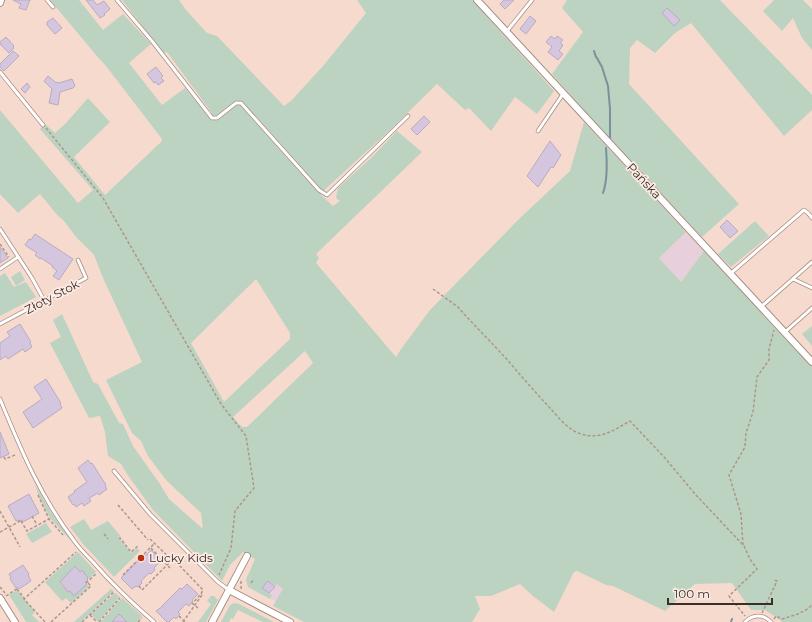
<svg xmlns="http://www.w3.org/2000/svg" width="812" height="622" font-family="Montserrat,sans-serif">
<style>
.industrial{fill:#e7d0db}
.green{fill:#bcd3c1;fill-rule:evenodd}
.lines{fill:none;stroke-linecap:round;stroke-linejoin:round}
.stream{stroke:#7a919b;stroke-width:2}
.building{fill:#d4c6de;stroke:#b8abc2}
.service-casing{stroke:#a88e82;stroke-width:4.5}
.minor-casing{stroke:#a88e82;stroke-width:8}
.path{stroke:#ac968c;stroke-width:1.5;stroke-dasharray:3 2;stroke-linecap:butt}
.service{stroke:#fff;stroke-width:3}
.minor{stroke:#fff;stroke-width:6}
.poi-dot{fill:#bb300f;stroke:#fceae3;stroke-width:1.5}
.labels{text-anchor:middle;stroke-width:3.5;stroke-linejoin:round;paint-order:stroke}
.street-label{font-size:12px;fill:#392e29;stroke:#fceae3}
.poi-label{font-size:12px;fill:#392e29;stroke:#fceae3;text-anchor:start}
</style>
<rect width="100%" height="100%" fill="#f7dace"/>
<g class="industrial">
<polygon points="686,232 704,251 681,282 659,258"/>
<polygon points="254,563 285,589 278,603 248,587 246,579"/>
</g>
<g class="green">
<path d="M50 0H79L103 30 123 14 151 44 129 63 162 105 185 88 209 117 212 113 167 52 163 53 122 0H179L186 10 207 33 217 36 284 106 291 101 323 66 366 13 357 0H472L554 91 537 114 515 97 491 131 469 108 465 110 437 84 390 130 320 194 333 206 340 201 336 198 338 188 371 158 397 131 422 152 316 254 319 258 316 263 396 357 401 349 430 310 518 220 570 171 584 122 686 232 659 258 681 282 704 251 812 365V622H783L765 610H751L732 583 695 584 665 611 613 586 606 585 577 571 574 572 554 612 533 596 520 584 491 596H475L480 609 472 622H304L273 606 283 589 277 584 275 586 268 581 262 588 269 594V593L272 595 270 599 248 587 246 580 255 559 243 552 230 565 222 581 153 510 129 477 121 464 108 456 105 432 100 416 89 418 50 343 61 337 53 320 62 314 93 382 98 384 119 423 123 424 133 446 160 484 169 499 203 529 201 513 166 480 148 456 141 441 132 433 106 380 142 362 103 278 94 255 76 237 64 221 58 216 40 194 18 213 0 194V110L78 203 93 190 40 129 45 124 55 133 66 123 88 98 110 122 74 157 105 195 161 142 162 139 106 66 96 55ZM256 279 290 333V339L224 402 191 343ZM305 351 313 363 247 427H242L233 417Z"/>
<polygon points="567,0 720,0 812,95 812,110 784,136 691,23 675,33 655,53 637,40 630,48 629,84 739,204 702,237 598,126 552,74 583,32 562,8"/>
<polygon points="774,0 803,0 812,9 812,50 802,38 793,18 782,31 763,11"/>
<polygon points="755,221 769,236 731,267 718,254"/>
<polygon points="20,271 25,280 16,286 11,277"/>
<polygon points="5,273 14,287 26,282 36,297 0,316 0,276"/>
<polygon points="812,326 812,346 802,334"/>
<polygon points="35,485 51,512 69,538 70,540 50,518 39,497"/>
<polygon points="84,519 91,530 108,521 132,550 121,537 118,537 131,553 137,548 140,551 114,577 83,544 70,527"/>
<polygon points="46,523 52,532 32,543 26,534"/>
<polygon points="78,552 96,572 89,579 82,571 80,572 75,566 70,571 71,572 63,579 60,583 68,592 87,584 89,587 71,603 66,598 62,601 45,582"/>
<polygon points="111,589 114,591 81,622 74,622"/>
<polygon points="17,590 35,612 32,615 39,622 26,622 9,595"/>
<polygon points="115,593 120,597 98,622 91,614"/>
<polygon points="211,596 214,596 218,600 206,622 198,622 211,604 207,601"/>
<polygon points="122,598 142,616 137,622 127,622 119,615 112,622 100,622 104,619 105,616 106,617 106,615 109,614 109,612 112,609 112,608"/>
<polygon points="234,603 239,604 274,622 263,622 238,610 233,619 231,618 229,622 221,622 230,605"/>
</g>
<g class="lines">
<g class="stream">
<polyline points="594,51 596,57 597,58 602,67 608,86 610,109 610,140"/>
<path d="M603 193C607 182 607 161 606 148"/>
<polyline points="731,622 732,619"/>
</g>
</g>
<g class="building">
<polygon points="13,0 30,0 26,10 19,8 21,4"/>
<polygon points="86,0 93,0 97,5 104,1 110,9 104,14 105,15 100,18"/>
<polygon points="504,0 514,0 505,9 500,4"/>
<polygon points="667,8 680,20 674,26 662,13"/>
<polygon points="530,16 536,21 526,34 520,29"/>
<polygon points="53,18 62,28 55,34 47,25 47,22"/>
<polygon points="551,36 555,39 557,36 563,40 560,43 563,45 559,51 563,54 558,60 548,52 552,47 546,42"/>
<polygon points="6,37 14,46 13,47 14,48 9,53 0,44 0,42"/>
<polygon points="13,51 19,56 4,71 0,67 0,64"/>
<polygon points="156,67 163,76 161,78 164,81 158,85 156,82 154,83 147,74"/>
<polygon points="48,76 55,82 59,83 72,79 75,86 73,88 60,92 58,105 49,103 52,89 44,81"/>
<polygon points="27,83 30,87 25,93 21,89"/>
<polygon points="424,116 430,122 417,135 411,129"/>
<polygon points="550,141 561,155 553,168 551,167 538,187 527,176"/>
<polygon points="727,220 738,231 730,238 720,227"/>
<polygon points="35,234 73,259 59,280 53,276 57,271 52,267 53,266 41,258 40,259 35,255 37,253 25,245 29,239 31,240"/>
<polygon points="0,247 8,258 0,263"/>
<polygon points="20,324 31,342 30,343 32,347 25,352 23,349 8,359 6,356 0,360 0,343 10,336 7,332"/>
<polygon points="46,379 61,403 60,404 62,408 33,428 23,412 42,399 34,387"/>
<polygon points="0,432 9,454 0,458"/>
<polygon points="88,460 91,464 92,463 97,471 106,485 105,486 107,489 99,495 98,493 89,498 91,501 84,506 82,503 76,507 74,504 73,505 68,497 75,492 74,491 87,482 78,468"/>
<polygon points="29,494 39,513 23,522 22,520 18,521 18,520 16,521 8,506"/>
<polygon points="151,550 162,560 154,568 155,570 151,574 149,573 141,581 142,583 138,587 136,586 132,589 121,578 144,554 146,555"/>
<polygon points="23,565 29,574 28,575 31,581 19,589 17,587 16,588 10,579 11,578 9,574"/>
<polygon points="75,566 80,572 82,570 88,578 87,579 88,580 85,582 87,584 74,596 70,591 68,592 60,582"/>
<polygon points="268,581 275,587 269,593 262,588"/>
<polygon points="187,584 198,594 192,600 193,601 189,606 186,604 178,612 180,614 176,619 174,617 169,622 167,622 156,611 163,606 162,606 180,588 182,589"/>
<polygon points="119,614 127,622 112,622"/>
</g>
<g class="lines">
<g class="service-casing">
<g id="service">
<polyline points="47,0 53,7"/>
<polyline points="117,0 152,41 212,118 217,118 236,103 241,103 319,190 327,195 408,116"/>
<polyline points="507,31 532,0"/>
<polyline points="0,72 43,125"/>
<polyline points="538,131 563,94"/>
<polyline points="0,229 32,278 44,300"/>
<polyline points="0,269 18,257"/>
<polyline points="730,274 804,210 808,213 812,218"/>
<polyline points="793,279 812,288"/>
<polyline points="761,307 812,262"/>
<polyline points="0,324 86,278 78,260"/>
<polyline points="785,332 812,308"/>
<path d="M0 399C21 450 41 498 75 542 80 549 87 556 93 562 112 584 132 603 154 622"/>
<polyline points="114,471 150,514 218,582 229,590"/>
<path d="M745 622C753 614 763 614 771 622"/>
</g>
</g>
<g class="minor-casing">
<g id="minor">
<polyline points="477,0 812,362"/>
<polyline points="0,3 1,0"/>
<polyline points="229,590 290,622"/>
<polyline points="0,598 15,622"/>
<polyline points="212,622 247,556"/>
</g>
</g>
<g class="path">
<polyline points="46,128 103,198 221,404 246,436 254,488 235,511 231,548 219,575"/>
<polyline points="0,244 9,257"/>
<path d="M433 289 458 307 464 314C479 330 495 346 510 363 523 378 536 393 549 407 558 417 568 430 581 434 601 440 614 430 630 421L665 458 695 494 744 546 750 559 757 569 729 596 745 616"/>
<polyline points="4,457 5,459 15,455"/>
<polyline points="38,495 49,519 63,535"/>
<polyline points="118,505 148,540"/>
<polyline points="0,511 20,547"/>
<polyline points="32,516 37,525"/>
<polyline points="21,521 27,531 49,519"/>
<polyline points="0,532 22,520"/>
<polyline points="104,534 108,539"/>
<polyline points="119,539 120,538 131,552 139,545"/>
<polyline points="150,539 175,563 180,566 203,590 201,594 192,604"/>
<polyline points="743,545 741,514 729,475 745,447 746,433 753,412 757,377 769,360 769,349 774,330"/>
<polyline points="151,548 170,568"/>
<polyline points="123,575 154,544"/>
<polyline points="241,581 241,588 243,589"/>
<polyline points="86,583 97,573"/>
<polyline points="251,583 254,579"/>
<polyline points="139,586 142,590 172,560"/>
<polyline points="0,587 5,593"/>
<polyline points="17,589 24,598"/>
<polyline points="6,596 18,588"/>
<polyline points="192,603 198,608"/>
<polyline points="762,613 777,581 774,580"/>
<polyline points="90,615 97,622"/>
<polyline points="179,616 185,622"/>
<polyline points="774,619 776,616 782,619 798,614 806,610 812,605"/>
<polyline points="45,622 24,599 76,552"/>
<polyline points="51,622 91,586 87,582"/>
<polyline points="82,622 114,592"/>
<polyline points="99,622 120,598"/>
<polyline points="138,622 142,618"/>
<polyline points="183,622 202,595"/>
</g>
<use href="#service" class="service"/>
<use href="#minor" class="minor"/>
</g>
<circle class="poi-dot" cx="141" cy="558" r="4"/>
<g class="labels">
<g class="street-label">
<text transform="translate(644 181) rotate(47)" y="4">Pańska</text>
<text transform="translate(52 297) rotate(-28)" y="4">Złoty Stok</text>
</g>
<g class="poi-label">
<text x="149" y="562">Lucky Kids</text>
</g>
</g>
<path d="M668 598v6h104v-6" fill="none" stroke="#392e29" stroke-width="2"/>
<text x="674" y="598" font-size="12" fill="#392e29" stroke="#fceae3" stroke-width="3" paint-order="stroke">100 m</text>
</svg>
